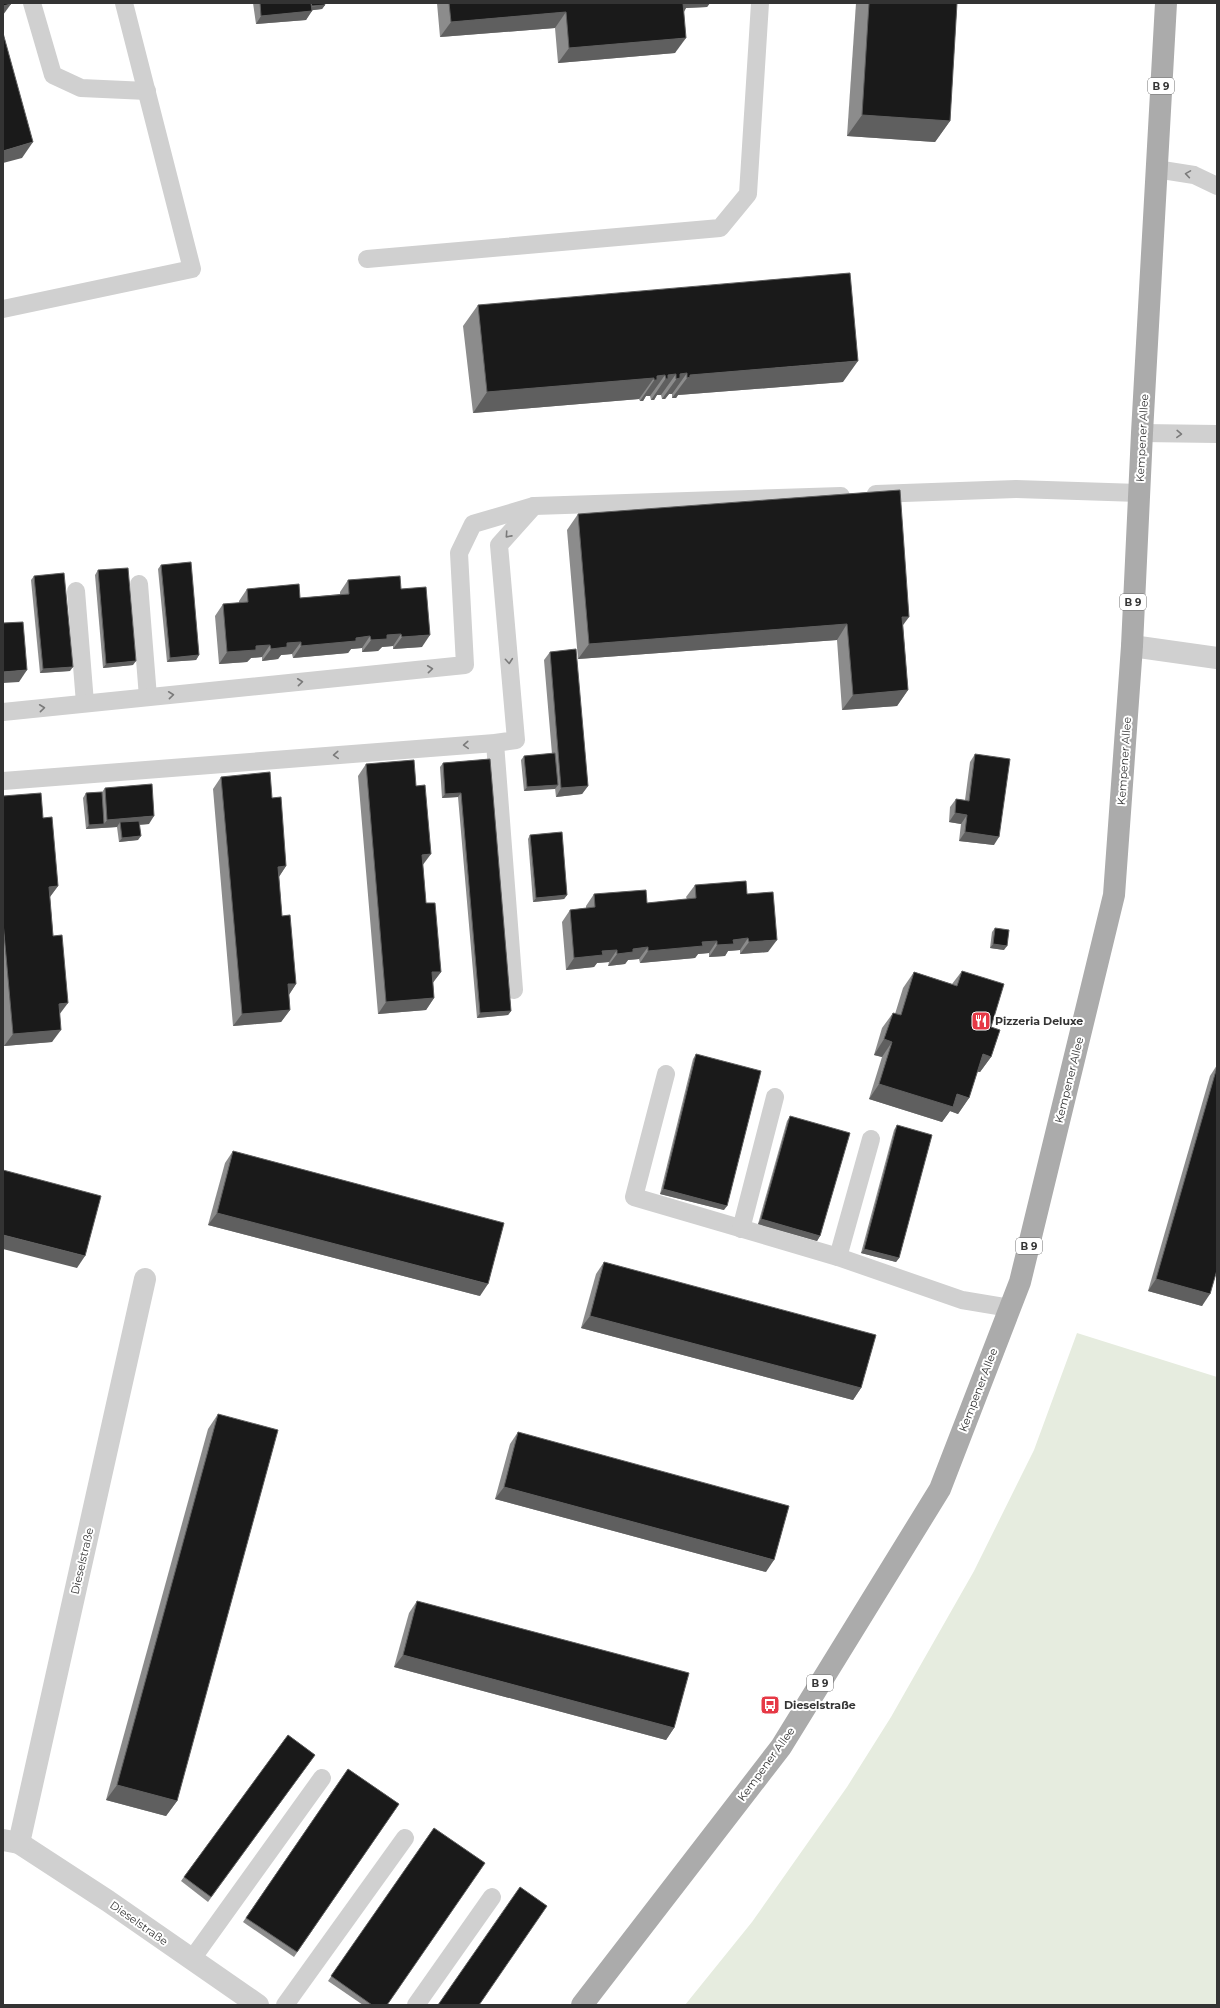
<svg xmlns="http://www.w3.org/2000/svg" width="1220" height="2008" font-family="Montserrat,sans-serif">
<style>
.green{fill:#e6ecdf}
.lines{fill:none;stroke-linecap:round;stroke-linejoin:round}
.service{stroke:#d0d0d0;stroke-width:18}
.minor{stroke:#d0d0d0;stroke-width:22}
.primary{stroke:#ababab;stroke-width:22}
.wall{fill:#8c8c8c}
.shaded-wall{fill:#5f5f5f}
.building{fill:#1a1a1a;stroke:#5f5f5f}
.oneway{stroke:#7a7a7a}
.labels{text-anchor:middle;stroke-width:4;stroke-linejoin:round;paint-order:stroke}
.shield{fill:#fff;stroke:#707070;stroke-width:1}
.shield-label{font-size:10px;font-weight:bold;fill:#333}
.street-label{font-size:11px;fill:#333;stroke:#fff}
.poi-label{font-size:11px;font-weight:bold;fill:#333;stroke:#fff;text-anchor:start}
</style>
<rect width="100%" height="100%" fill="#fff"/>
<polygon class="green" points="1077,1333 1217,1377 1217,2005 685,2005 752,1922 847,1787 891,1717 974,1571 1034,1450"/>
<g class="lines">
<g class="service">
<polyline points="32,3 53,75 81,88 147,91"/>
<polyline points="1156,169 1194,175 1217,186"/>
<polyline points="367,259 720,228 748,194 760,3"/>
<polyline points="3,309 192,269 124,3"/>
<polyline points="1142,433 1217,434"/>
<polyline points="876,494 1016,489 1139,493"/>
<polyline points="139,584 148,697"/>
<polyline points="76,591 85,703"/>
<polyline points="3,712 465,665 459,553 473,524 534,506 841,496"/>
<polyline points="495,743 514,990"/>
<polyline points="3,781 495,743 516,740 499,545 534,506"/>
<polyline points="666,1074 634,1197 838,1257 962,1300 1010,1308"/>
<polyline points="741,1229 775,1097"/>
<polyline points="838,1257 871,1139"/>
<polyline points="192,1959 322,1778"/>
<polyline points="285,2005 405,1838"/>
<polyline points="416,2005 492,1897"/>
</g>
<g class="minor">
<polyline points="1132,646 1217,658"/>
<polyline points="3,1840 19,1843 108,1901 258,2005"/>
<polyline points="19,1843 145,1279"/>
</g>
<polyline class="primary" points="582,2005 781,1747 940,1489 1020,1282 1114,895 1132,646 1142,433 1166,3"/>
</g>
<g class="wall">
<polygon points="253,3 324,3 325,5 322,9 312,10 306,20 256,24"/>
<polygon points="437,3 710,3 707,7 686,8 684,12 675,53 558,63 555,28 440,37"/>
<polygon points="856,3 957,3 950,121 935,142 847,136"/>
<polygon points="478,305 843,382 678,395 676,398 672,398 672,394 669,394 665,399 662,399 661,395 657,395 654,400 651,400 650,396 646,396 643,401 640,401 639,399 473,413 463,326"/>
<polygon points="578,514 903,625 908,690 897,706 842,710 837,640 578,659 567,530"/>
<polygon points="161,565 199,655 196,660 167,662 158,569"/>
<polygon points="98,570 133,665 103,668 95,575"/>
<polygon points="34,576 70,671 40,673 31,580"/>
<polygon points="348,580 401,589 422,647 393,649 393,646 382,647 378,651 362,652 362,648 351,649 348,653 293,658 292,654 281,655 278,659 262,661 262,657 251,658 247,662 219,664 215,616 223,604 239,603 239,601 247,589 300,598 340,594 340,592"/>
<polygon points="550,652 588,786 582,794 556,797 555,788 524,791 521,760 524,756 552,754 544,660"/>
<polygon points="975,754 994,845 959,841 961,824 949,822 950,807 956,799 965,800 970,762"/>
<polygon points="490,759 511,1011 508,1015 477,1018 458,797 442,798 440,767 443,763"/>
<polygon points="366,764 423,865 426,903 441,972 433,982 434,998 426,1010 378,1014 358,776"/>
<polygon points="221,777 272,798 286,866 279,877 282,916 296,984 289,995 290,1010 281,1022 233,1026 213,789"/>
<polygon points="105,788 149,824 139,825 138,840 119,842 117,827 86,829 83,798 86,793 102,792"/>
<polygon points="3,796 43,818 58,886 50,897 60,1015 52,1042 4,1046 3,1033"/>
<polygon points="530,835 567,895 564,899 533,902 528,839"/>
<polygon points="695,885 747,894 768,952 740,954 740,950 728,951 725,956 709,957 709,953 698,954 695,958 640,963 639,959 628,960 625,964 608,966 609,962 597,963 594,967 566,970 562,922 570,910 586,908 586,906 594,894 647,903 687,899 686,897"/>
<polygon points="995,928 1004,950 990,948 992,932"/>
<polygon points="962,971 991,1027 991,1057 980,1072 977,1072 969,1098 958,1114 950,1111 942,1122 869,1099 882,1057 874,1055 882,1028 893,1013 895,1014 903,988 914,972 952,984"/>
<polygon points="696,1054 724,1210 660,1194 693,1059"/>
<polygon points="1217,1065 1217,1270 1202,1306 1148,1291 1210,1076"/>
<polygon points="790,1116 820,1236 817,1241 758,1224 787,1121"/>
<polygon points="897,1125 899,1258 896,1262 861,1253 894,1130"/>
<polygon points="233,1151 480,1296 208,1225 225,1163"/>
<polygon points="604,1262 861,1388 853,1400 581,1328 596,1274"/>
<polygon points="218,1414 177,1801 166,1816 106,1800 208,1429"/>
<polygon points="518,1432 766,1572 495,1499 510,1444"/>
<polygon points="417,1601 674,1728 666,1740 394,1667 409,1613"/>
<polygon points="288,1735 315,1755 208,1902 181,1881"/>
<polygon points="348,1769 399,1804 294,1957 243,1922"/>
<polygon points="434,1828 387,2005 363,2005 328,1981"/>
</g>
<g class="shaded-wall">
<polygon points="681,3 710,3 707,7 686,8 681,16"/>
<polygon points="11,4 3,15 3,6"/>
<polygon points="325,5 322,9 306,11 309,7"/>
<polygon points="312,11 306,20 256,24 261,16"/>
<polygon points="566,12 555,28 440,37 451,22"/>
<polygon points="686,38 675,53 558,63 569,48"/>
<polygon points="862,115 950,121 935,142 847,136"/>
<polygon points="33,142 22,158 3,163 3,151"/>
<polygon points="858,361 843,382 678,395 676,398 672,398 687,378 690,375"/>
<polygon points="687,373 672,394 669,394 665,399 662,399 680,374"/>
<polygon points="676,374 661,395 657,395 654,400 651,400 668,375"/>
<polygon points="665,375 650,396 646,396 643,401 640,401 657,376"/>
<polygon points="654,378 639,399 473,413 487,392"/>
<polygon points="902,617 909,617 898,632"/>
<polygon points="847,624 837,640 578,659 589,644"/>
<polygon points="401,634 393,646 382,647 378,651 362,652 371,640 387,635"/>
<polygon points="430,635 422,647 393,649 402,637"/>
<polygon points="370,636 362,648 351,649 348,653 293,658 301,646 356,638"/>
<polygon points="301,642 292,654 281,655 278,659 262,661 271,649 287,643"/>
<polygon points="270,645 262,657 251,658 247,662 219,664 227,652 256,646"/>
<polygon points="199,655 196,660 167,662 170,658"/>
<polygon points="136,661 133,665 103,668 106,664"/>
<polygon points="73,667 70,671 40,673 43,669"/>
<polygon points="27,670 19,682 3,683 3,672"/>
<polygon points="908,690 897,706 842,710 853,695"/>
<polygon points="558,785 555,789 524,791 527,787"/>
<polygon points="588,786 582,794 556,797 561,788"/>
<polygon points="461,793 458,797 442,798 445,794"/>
<polygon points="955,813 967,815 961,824 949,822"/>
<polygon points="154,816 149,824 120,826 120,822 117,827 86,829 89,825 104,824 107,820"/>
<polygon points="965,832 999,837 994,845 959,841"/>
<polygon points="141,836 138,840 119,842 122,838"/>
<polygon points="431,854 422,866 422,855"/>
<polygon points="286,866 278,878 278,867"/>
<polygon points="58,886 49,898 49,887"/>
<polygon points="567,895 564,899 533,902 536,898"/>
<polygon points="748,938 740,950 728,951 725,956 709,957 717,945 733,940"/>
<polygon points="777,940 768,952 740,954 749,942"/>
<polygon points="717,941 709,953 698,954 695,958 640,963 648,951 702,942"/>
<polygon points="993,944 1007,946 1004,950 990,948"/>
<polygon points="648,947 639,959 628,960 625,964 608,966 617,954 633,949"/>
<polygon points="617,950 609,962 597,963 594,967 566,970 574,958 602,951"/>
<polygon points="432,972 441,972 432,984"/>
<polygon points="288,984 296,984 288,996"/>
<polygon points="434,998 426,1010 378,1014 386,1002"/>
<polygon points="68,1003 59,1015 59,1004"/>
<polygon points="290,1010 281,1022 233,1026 242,1014"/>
<polygon points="511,1011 508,1015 477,1018 480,1013"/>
<polygon points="61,1030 52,1042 4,1046 13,1034"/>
<polygon points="884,1039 892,1042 882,1057 874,1055"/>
<polygon points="983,1054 991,1057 980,1072 972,1070"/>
<polygon points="879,1084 957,1094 969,1098 958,1114 950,1111 942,1122 869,1099"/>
<polygon points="663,1189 727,1206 724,1210 660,1194"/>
<polygon points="217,1213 488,1284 480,1296 208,1225"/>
<polygon points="761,1219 820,1236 817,1241 758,1224"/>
<polygon points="3,1235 85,1256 77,1268 3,1249"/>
<polygon points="864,1249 899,1258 896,1262 861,1253"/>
<polygon points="1156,1279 1210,1294 1202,1306 1148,1291"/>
<polygon points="590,1316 861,1388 853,1400 581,1328"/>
<polygon points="504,1487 774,1560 766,1572 495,1499"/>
<polygon points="403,1655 674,1728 666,1740 394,1667"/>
<polygon points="117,1785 177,1801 166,1816 106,1800"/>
</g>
<g class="building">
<polygon points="3,3 10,3 11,4 3,6"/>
<polygon points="260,3 311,3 312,11 261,16"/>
<polygon points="311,3 324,3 325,5 312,6"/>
<polygon points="449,3 683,3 686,38 569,48 566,12 451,22"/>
<polygon points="869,3 957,3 950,121 862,115"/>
<polygon points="3,33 33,142 3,151"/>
<polygon points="850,273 858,361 690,375 690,377 687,378 687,373 680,374 680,378 676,379 676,374 668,375 668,379 666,379 665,375 657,376 657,380 654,380 654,378 487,392 478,305"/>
<polygon points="900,490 909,617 902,617 908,690 853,695 847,624 589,644 578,514"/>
<polygon points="191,562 199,655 170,658 161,565"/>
<polygon points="128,568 136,661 106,664 98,570"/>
<polygon points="64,573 73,667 43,669 34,576"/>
<polygon points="400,576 401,589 426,587 430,635 402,637 401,634 387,635 387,639 371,640 370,636 356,638 356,641 301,646 301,642 287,643 287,647 271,649 270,645 256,646 256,650 227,652 223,604 248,602 247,589 299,584 300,598 349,594 348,580"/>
<polygon points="23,622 27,670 3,672 3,623"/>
<polygon points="576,649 588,786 561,788 550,652"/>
<polygon points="555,753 558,785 527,787 524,756"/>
<polygon points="975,754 1010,759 999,837 965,832 967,815 955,813 956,799 969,801"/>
<polygon points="490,759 511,1011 480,1013 461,793 445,794 443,763"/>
<polygon points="414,760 416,786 425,785 431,854 422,855 426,903 435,903 441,972 432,972 434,998 386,1002 366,764"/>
<polygon points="270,772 272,798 281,797 286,866 278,867 282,916 290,915 296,984 288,984 290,1010 242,1014 221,777"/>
<polygon points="152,784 154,816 107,820 105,788"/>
<polygon points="102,792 104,824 89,825 86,793"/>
<polygon points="41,793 43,818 52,817 58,886 49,887 53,936 62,935 68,1003 59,1004 61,1030 13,1034 3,922 3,796"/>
<polygon points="139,821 141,836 122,838 120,822"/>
<polygon points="562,832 567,895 536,898 530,835"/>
<polygon points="746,881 747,894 773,892 777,940 749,942 748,938 733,940 734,944 717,945 717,941 702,942 703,946 648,951 648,947 633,949 633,952 617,954 617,950 602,951 603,955 574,958 570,910 595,907 594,894 646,890 647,903 696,898 695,885"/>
<polygon points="995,928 1009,930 1007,946 993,944"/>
<polygon points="962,971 1004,984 991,1027 1000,1030 991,1057 983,1054 969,1098 957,1094 953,1107 879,1084 892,1042 884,1039 893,1013 901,1015 914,972 957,986"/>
<polygon points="696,1054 761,1071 727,1206 663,1189"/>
<polygon points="1217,1067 1217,1270 1210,1294 1156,1279"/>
<polygon points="790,1116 850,1133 820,1236 761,1219"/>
<polygon points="897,1125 932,1135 899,1258 864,1249"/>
<polygon points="233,1151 504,1223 488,1284 217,1213"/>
<polygon points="3,1170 101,1196 85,1256 3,1235"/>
<polygon points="604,1262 876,1335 861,1388 590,1316"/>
<polygon points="218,1414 278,1430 177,1801 117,1785"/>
<polygon points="518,1432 789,1506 774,1560 504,1487"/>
<polygon points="417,1601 689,1673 674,1728 403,1655"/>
<polygon points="288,1735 315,1755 211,1897 184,1877"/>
<polygon points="348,1769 399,1804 297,1952 246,1918"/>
<polygon points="434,1828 485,1863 387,2005 372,2005 331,1976"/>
<polygon points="520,1887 547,1906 479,2005 438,2005"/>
</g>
<defs><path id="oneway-chevron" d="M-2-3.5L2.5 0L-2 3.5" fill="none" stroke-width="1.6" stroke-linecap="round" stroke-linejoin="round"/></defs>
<g class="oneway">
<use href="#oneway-chevron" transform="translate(1188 174) rotate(-171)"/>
<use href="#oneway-chevron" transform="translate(1179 434) rotate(2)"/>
<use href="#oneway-chevron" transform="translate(508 535) rotate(132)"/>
<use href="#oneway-chevron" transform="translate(509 661) rotate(85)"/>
<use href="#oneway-chevron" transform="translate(430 669) rotate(-6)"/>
<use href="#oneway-chevron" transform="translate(300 682) rotate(-6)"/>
<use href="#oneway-chevron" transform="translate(171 695) rotate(-6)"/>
<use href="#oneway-chevron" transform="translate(42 708) rotate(-6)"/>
<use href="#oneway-chevron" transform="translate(466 745) rotate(176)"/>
<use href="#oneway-chevron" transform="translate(336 755) rotate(176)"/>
</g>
<defs>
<g id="restaurant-square" transform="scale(1)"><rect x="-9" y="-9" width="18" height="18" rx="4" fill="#e63946" stroke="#fff"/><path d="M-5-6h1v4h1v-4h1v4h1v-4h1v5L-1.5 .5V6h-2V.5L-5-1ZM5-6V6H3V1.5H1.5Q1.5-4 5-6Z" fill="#fff"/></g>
<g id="bus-square" transform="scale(1)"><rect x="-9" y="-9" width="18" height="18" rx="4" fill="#e63946" stroke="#fff"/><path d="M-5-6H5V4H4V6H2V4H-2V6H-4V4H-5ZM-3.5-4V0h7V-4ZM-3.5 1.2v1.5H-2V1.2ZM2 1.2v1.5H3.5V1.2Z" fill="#fff"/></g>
</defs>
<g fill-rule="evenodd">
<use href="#restaurant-square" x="981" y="1021"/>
<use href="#bus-square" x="770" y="1705"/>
</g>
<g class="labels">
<g class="shield">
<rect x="1148" y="78" width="26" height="16" rx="3"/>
<rect x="1120" y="594" width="26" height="16" rx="3"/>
<rect x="1016" y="1238" width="26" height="16" rx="3"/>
<rect x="807" y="1675" width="26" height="16" rx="3"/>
</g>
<g class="shield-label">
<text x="1161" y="90">B 9</text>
<text x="1133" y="606">B 9</text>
<text x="1029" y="1250">B 9</text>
<text x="820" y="1687">B 9</text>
</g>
<g class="street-label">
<text transform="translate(1142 438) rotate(-87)" y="4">Kempener Allee</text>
<text transform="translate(1124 761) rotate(-86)" y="4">Kempener Allee</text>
<text transform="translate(1069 1080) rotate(-76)" y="4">Kempener Allee</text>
<text transform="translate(978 1390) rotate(-69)" y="4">Kempener Allee</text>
<text transform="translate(82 1561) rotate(-77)" y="4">Dieselstraße</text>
<text transform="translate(766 1764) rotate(-54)" y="4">Kempener Allee</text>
<text transform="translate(139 1923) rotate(35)" y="4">Dieselstraße</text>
</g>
<g class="poi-label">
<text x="995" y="1025">Pizzeria Deluxe</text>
<text x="784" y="1709">Dieselstraße</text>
</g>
</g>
<rect width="1220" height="2008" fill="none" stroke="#333333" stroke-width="8"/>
</svg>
